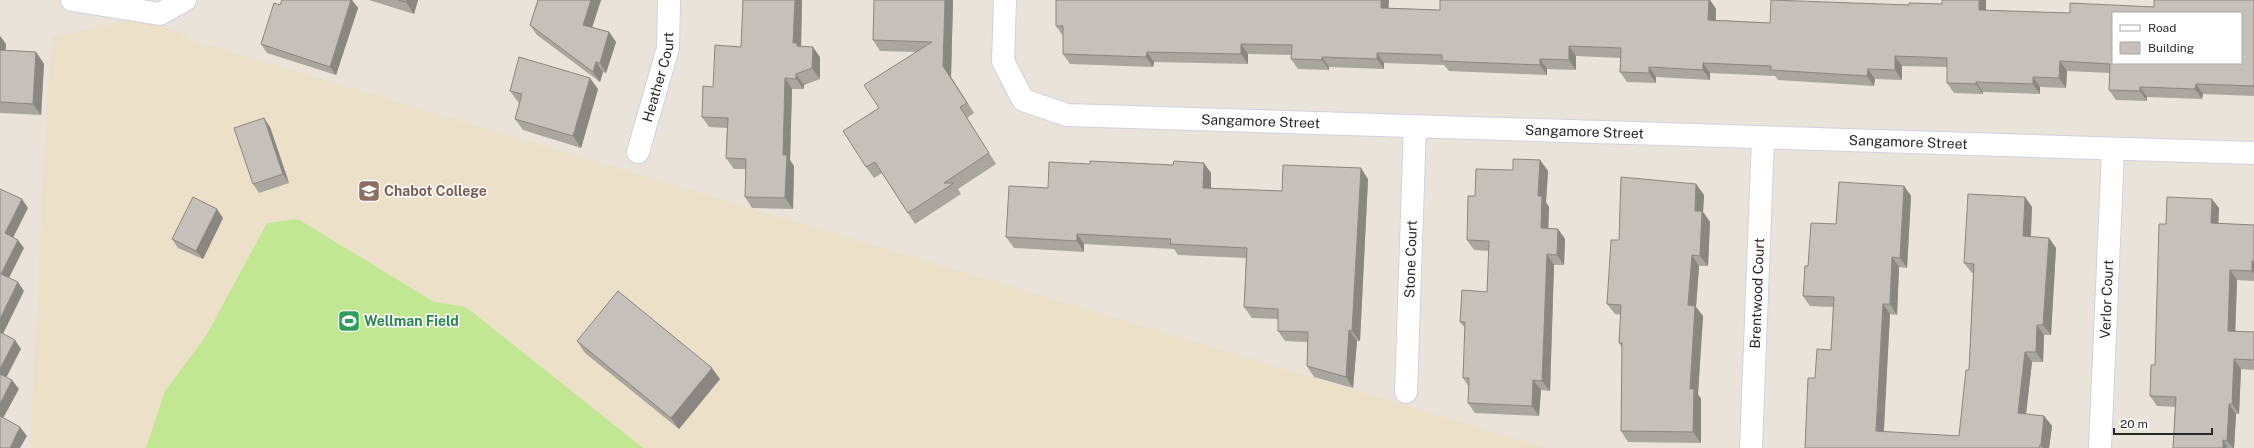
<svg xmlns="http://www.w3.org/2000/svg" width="2254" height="448" font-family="'Public Sans',sans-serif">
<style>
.education{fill:#ece1c8}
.pitch{fill:#c2e792}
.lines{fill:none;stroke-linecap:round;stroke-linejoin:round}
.minor-casing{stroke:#ced2e1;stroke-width:24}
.minor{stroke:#fff;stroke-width:22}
.wall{fill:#a9a59f}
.shaded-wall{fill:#8a8682}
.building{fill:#c5c0b9;stroke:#8a8682;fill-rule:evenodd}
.labels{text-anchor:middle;stroke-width:3;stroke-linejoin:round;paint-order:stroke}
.street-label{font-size:14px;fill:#282828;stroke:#fff}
.education-label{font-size:14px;font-weight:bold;fill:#785e54;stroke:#fff;text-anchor:start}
.leisure-label{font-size:14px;font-weight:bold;fill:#27864d;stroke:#fff;text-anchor:start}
</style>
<rect width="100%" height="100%" fill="#eae3d9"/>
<polygon class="education" points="143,17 198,42 1547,448 30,448 47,99 53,37"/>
<polygon class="pitch" points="298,219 434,302 466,307 643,448 146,448 165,391 206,336 267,223"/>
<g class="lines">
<g class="minor-casing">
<g id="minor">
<polyline points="72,0 160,14 185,0"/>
<path id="s1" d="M1005 0 1003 61 1023 100 1067 115 2254 153"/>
<path id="s2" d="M638 152 668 48 669 0"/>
<path id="s3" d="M1406 392 1415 126"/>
<path id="s4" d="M1751 448 1763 138"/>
<path id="s5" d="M2100 448 2113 150"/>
</g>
</g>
<use href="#minor" class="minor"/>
</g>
<g class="wall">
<polygon points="282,0 352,0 358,8 336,75 267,53 261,44 280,5"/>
<polygon points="369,0 418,0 414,14"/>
<polygon points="538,0 601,0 592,27 609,32 616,42 606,73 603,72 600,82 537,35 530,25"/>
<polygon points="802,0 801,46 820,57 820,79 804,85 804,89 792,89 790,160 794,166 793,209 752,208 745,197 745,169 734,169 726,158 727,128 709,127 702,117 713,87 741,47"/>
<polygon points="953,0 951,77 974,113 967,118 996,164 958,189 961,194 915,224 882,173 874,178 866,167 879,108 916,52 880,51 873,40"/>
<polygon points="1056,0 1389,0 1388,8 1440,10 1440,0 1710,0 1716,9 1716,20 1770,23 1986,10 2070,13 2254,0 2254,96 2203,94 2202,99 2147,97 2147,101 2116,100 2109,90 2110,73 2067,71 2066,88 2040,87 2040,94 1983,92 1983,94 1954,93 1947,83 1947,67 1902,66 1902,80 1875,79 1874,86 1778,80 1775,76 1710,73 1710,80 1656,77 1656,83 1627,82 1620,72 1620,58 1576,56 1576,70 1547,69 1547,75 1449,71 1444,65 1384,63 1384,69 1329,67 1329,70 1298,69 1291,59 1291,55 1248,54 1248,64 1154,62 1153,67 1070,64 1063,54 1063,36 1056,26"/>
<polygon points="0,36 6,44 5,51 36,52 44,64 41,115 0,113"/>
<polygon points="598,89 581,148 523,130 515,119 519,103 518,102 510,91"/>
<polygon points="270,127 289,183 259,193 253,184"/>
<polygon points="1540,160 1548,171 1546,202 1549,207 1548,228 1558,229 1565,239 1564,265 1554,265 1550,391 1541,390 1539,416 1475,413 1468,403 1469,387 1463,378 1465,328 1460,322 1487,292 1489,251 1474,250 1467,240 1475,196 1513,170"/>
<polygon points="1211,173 1211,188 1282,191 1368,179 1360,341 1357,341 1353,388 1314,377 1307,366 1307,342 1285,341 1278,331 1278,319 1252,318 1244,307 1246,258 1178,255 1174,249 1084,244 1084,252 1014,248 1006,237 1048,188"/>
<polygon points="1696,184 1704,195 1703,212 1710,222 1708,266 1699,266 1696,307 1703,316 1698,394 1701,399 1701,443 1628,442 1621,431 1622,348 1619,343 1621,315 1615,314 1607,304 1619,240"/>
<polygon points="1904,186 1911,196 1907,268 1899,267 1897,315 1890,314 1884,432 1959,436 1969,370 1973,273 1972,273 1964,263 2025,197 2032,207 2031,237 2049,238 2056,248 2051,335 2044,335 2043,362 2032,362 2026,414 2044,416 2052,426 2049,448 1805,448 1815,378 1831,350 1833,307 1810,306 1803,296 1808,266"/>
<polygon points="2219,208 2218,223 2254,225 2254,281 2237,280 2235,331 2254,332 2254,370 2241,369 2239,414 2236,414 2234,448 2173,448 2175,407 2157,406 2150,396 2155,365 2166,224"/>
<polygon points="223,218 203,259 178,248 172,239"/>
<polygon points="577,341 720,379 679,429 585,353"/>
</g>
<g class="shaded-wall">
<polygon points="351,0 352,0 358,8 336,75 330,67"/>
<polygon points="407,0 418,0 414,14 406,2"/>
<polygon points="591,0 601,0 590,34 583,25"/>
<polygon points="795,0 802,0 801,48 793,43"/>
<polygon points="945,0 953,0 951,77 974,113 943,66"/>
<polygon points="1381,0 1389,0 1388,18 1381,8"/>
<polygon points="1709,0 1710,0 1716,9 1715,30 1708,20"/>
<polygon points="1979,0 1986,0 1986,20 1979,10"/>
<polygon points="609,32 616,42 606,73 600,63"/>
<polygon points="0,36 6,44 5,61 0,55"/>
<polygon points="1241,44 1248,54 1248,64 1241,54"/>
<polygon points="1569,46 1576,56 1576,70 1569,60"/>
<polygon points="813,47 820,57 820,79 812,68"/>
<polygon points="36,52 44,64 41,115 33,104"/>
<polygon points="1147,52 1154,62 1153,67 1146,57"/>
<polygon points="1377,53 1384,63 1384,69 1377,59"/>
<polygon points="1895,56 1902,66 1902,80 1895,70"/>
<polygon points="1322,57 1329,67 1329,70 1322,60"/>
<polygon points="1540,59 1547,69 1547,75 1540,65"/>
<polygon points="2060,61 2067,71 2066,88 2059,78"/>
<polygon points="596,62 603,72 600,82 593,72"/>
<polygon points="1703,63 1710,73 1710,80 1703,70"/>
<polygon points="1649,67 1656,77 1656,83 1649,73"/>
<polygon points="1868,69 1875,79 1874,86 1867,76"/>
<polygon points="796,74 804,85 804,89 796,79"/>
<polygon points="2033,77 2040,87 2040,94 2033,84"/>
<polygon points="590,78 598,89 581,148 573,136"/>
<polygon points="785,78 792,89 790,160 794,166 793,209 785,198 783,155"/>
<polygon points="1976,82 1983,92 1983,94 1976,84"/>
<polygon points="2196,84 2203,94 2202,99 2195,89"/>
<polygon points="2140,87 2147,97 2147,101 2140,91"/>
<polygon points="264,118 270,127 289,183 283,174"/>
<polygon points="1540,160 1548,171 1546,202 1549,207 1548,238 1541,228 1538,196"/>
<polygon points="1204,163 1211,173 1211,198 1203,188"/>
<polygon points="1361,168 1368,179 1360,341 1352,331"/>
<polygon points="1696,184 1704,195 1703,212 1710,222 1708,266 1700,256 1695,211"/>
<polygon points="1904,186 1911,196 1907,268 1900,258"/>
<polygon points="2025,197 2032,207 2030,246 2023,236"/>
<polygon points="22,199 28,208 11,242 5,233"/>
<polygon points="2212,199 2219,208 2218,233 2211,223"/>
<polygon points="217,209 223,218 203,259 196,251"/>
<polygon points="1558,229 1565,239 1564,265 1557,255"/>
<polygon points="1077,234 1084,244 1084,252 1077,241"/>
<polygon points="2049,238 2056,248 2051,335 2043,325"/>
<polygon points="18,240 24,248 7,282 1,274"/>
<polygon points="1547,254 1554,265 1550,391 1542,381"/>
<polygon points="1692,255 1699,266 1696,307 1703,316 1698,394 1701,399 1701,443 1693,432 1690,389 1688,305"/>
<polygon points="1892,257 1899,267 1897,315 1890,304"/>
<polygon points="2252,261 2254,263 2254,274 2252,271"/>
<polygon points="2230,270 2237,280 2235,340 2228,331"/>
<polygon points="18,282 24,291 1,338 0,337 0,319"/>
<polygon points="1883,304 1890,314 1883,441 1876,431"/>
<polygon points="2037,325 2044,335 2043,362 2036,352"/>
<polygon points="1349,330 1357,341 1353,388 1346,377"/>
<polygon points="15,340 21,349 4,382 0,376 0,369"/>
<polygon points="2025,352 2032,362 2025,423 2018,413"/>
<polygon points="2234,359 2241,369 2239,414 2232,404"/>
<polygon points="712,368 720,379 679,429 671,418"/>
<polygon points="12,380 19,389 1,422 0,421 0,404"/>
<polygon points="1533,380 1541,390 1539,416 1532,406"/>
<polygon points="2229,404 2236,414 2234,448 2233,448 2227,441"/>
<polygon points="2044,416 2052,426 2049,448 2043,448 2041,445"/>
<polygon points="20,427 27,436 20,448 10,448"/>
<polygon points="2223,440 2228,448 2223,448"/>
</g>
<g class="building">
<polygon points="282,0 351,0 330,67 261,44 274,3 280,5"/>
<polygon points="398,0 407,0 406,2"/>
<polygon points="538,0 591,0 583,25 609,32 600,63 596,62 593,72 530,25"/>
<polygon points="743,0 795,0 793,43 797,43 797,46 813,47 812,68 796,74 796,79 785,78 783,155 787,155 785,198 745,197 746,159 726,158 728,118 702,117 703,86 713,87 715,45 741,47"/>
<polygon points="874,0 945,0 943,66 967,103 960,107 989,153 944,183 954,183 908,213 875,162 866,167 843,131 879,108 864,85 932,42 873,40"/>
<path d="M1056 0H1381V8L1440 10V0H1709L1708 20 1770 23 1771 0 1909 5V3L1942 4V0H1979V10L2070 13V3L2154 7V0H2254V86L2196 84 2195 89 2140 87V91L2109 90 2110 64 2060 61 2059 78 2033 77V84L1976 82V84L1947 83V58L1895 56V70L1868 69 1867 76 1771 70V66L1703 63V70L1649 67V73L1620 72 1621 48 1569 46V60L1540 59V65L1442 61V55L1377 53V59L1322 57V60L1291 59 1292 45 1241 44V54L1147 52 1146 57 1063 54V26H1056ZM2113 13H2241V63H2113Z"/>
<polygon points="0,50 36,52 33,104 0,102"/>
<polygon points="519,57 590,78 573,136 515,119 522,94 510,91"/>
<polygon points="264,118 283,174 253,184 234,128"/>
<polygon points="1513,159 1540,160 1538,196 1542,196 1541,228 1558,229 1557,255 1547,254 1542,381 1533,380 1532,406 1468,403 1469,378 1463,378 1465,322 1460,322 1462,290 1487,292 1489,241 1467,240 1468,196 1475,196 1476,169 1513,170"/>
<polygon points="1090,161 1173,165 1174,161 1204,163 1203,188 1282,191 1283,165 1361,168 1352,331 1349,330 1346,377 1307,366 1308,332 1278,331 1278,309 1244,307 1247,248 1170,244 1171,239 1077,234 1077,241 1006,237 1009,186 1048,188 1049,162 1090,164"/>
<polygon points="1621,177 1696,184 1695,211 1702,211 1700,256 1692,255 1688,305 1695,306 1690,389 1694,389 1693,432 1621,431 1622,343 1619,343 1621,305 1607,304 1611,240 1619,240"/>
<polygon points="1839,182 1904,186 1900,258 1892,257 1890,304 1883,304 1876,431 1959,436 1966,370 1969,370 1974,264 1964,263 1968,194 2025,197 2023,236 2049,238 2043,325 2037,325 2036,352 2025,352 2018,413 2044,416 2041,445 2040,445 2039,448 1805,448 1808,378 1815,378 1817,349 1831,350 1834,297 1803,296 1805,266 1808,266 1811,223 1836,224"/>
<polygon points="0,189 22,199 5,233 18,240 1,274 18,282 0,319"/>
<polygon points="193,197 217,209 196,251 172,239"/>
<polygon points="2167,197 2212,199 2211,223 2254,225 2254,261 2252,261 2252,271 2230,270 2228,331 2254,332 2254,360 2234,359 2232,404 2229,404 2227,441 2223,440 2223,448 2173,448 2176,397 2150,396 2151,365 2155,365 2159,224 2166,224"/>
<polygon points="618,291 712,368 671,418 577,341"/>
<polygon points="0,332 15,340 0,369"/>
<polygon points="0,374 12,380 0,404"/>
<polygon points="0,416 20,427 10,448 0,448"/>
</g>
<defs>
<g id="university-square" transform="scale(1.15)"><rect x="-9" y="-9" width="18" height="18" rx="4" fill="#8d6e63" stroke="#fff"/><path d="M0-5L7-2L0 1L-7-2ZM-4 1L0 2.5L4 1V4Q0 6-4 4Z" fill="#fff"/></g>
<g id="stadium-square" transform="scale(1.15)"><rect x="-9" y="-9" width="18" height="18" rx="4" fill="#2e9e5b" stroke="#fff"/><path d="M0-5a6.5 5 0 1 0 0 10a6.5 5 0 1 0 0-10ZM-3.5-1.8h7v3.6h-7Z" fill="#fff"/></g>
</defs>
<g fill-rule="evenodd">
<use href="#university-square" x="369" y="191"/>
<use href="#stadium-square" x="349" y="321"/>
</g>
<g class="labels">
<g class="street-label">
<text dy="5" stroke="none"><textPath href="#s2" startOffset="78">Heather Court</textPath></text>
<text dy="5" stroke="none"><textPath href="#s1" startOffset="345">Sangamore Street</textPath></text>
<text dy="5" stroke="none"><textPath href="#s1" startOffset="669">Sangamore Street</textPath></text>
<text dy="5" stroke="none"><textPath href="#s1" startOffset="993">Sangamore Street</textPath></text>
<text dy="5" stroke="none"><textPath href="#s3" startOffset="133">Stone Court</textPath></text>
<text dy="5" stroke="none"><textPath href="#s4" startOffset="155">Brentwood Court</textPath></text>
<text dy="5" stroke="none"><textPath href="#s5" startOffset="149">Verlor Court</textPath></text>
</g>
<g class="education-label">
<text x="384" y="196">Chabot College</text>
</g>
<g class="leisure-label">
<text x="364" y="326">Wellman Field</text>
</g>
</g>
<rect x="2112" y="12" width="130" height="52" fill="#ffffff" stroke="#a9a9a9"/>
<rect x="2120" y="25" width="20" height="6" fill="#ffffff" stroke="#a9a9a9"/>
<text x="2148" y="32" font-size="12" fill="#282828">Road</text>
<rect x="2120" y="42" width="20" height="12" fill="#c5c0b9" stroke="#a9a9a9"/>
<text x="2148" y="52" font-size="12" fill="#282828">Building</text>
<path d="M2114 428v6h98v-6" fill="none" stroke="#282828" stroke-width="2"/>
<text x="2120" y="428" font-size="12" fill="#282828" stroke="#ffffff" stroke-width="3" paint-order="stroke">20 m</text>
</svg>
